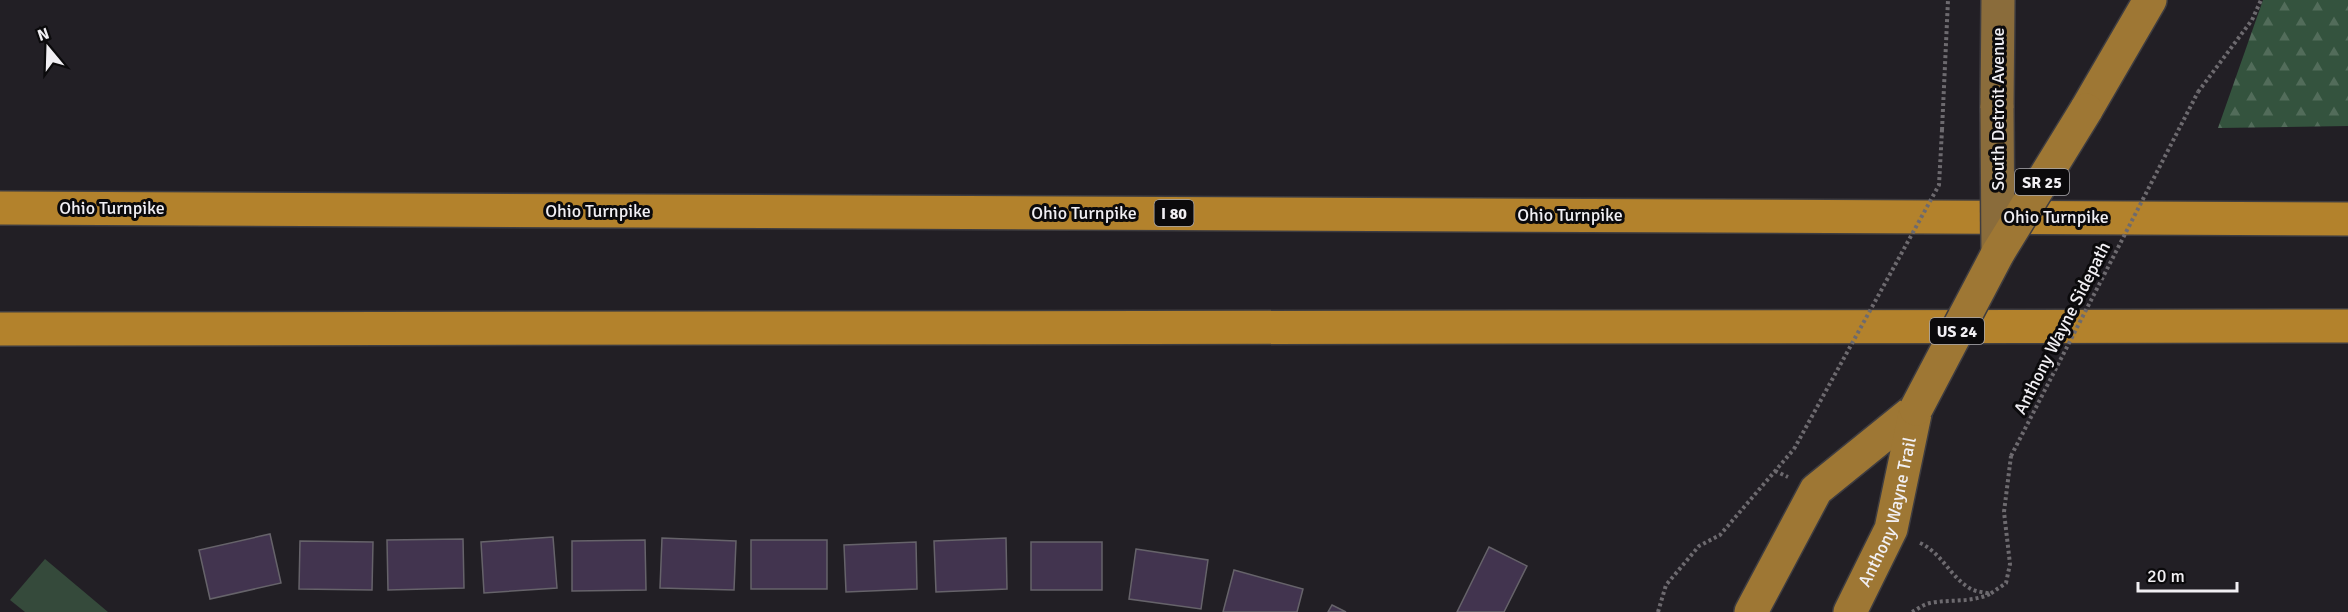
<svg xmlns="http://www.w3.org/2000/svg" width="2348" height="612" font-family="Signika,sans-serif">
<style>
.forest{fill:url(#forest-firs)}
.pitch{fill:#354a3b}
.building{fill:#42344f;stroke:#66636a;stroke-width:1.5}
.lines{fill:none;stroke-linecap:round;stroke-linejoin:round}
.primary-casing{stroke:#3e3c40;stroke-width:36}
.trunk-casing{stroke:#3e3c40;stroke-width:36}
.motorway-casing{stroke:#3e3c40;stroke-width:36}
.path{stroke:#6d6a6f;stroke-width:4;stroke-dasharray:3 3;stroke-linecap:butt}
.primary{stroke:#8a6c3b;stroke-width:33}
.trunk{stroke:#9e7734;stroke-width:33}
.motorway{stroke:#b3822c;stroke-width:33}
.primary-bridge-casing{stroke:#3e3c40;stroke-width:36;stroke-linecap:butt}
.trunk-bridge-casing{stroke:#3e3c40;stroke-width:36;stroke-linecap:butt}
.path-bridge{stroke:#6d6a6f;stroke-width:4;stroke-dasharray:3 3;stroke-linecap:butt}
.primary-bridge{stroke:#8a6c3b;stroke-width:33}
.trunk-bridge{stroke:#9e7734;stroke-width:33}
.labels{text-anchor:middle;stroke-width:6;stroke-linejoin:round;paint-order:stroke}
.shield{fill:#0b0a0c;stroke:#acaaae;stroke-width:1.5}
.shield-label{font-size:16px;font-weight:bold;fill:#f1eff3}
.street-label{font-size:18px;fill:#f1eff3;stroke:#0b0a0c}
</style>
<defs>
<pattern id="forest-firs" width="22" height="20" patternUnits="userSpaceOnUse" patternTransform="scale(1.5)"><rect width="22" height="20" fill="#34533e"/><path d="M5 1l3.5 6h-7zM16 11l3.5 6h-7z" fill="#526c5a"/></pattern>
</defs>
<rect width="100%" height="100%" fill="#221f25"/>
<polygon class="forest" points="2263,0 2348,0 2348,126 2218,128"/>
<polygon class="pitch" points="45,559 108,612 25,612 10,600"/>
<g class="building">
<polygon points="270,534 281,583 210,599 199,550"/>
<polygon points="553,537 557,588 484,593 481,542"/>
<polygon points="662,538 736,541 734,590 660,588"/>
<polygon points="1006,538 1007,589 936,592 934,541"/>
<polygon points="463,539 464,588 388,590 387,540"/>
<polygon points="645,540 646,590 572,591 572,541"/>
<rect x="751" y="540" width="76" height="49"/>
<polygon points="300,541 373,542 372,590 299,589"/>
<polygon points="916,542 917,589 846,592 844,545"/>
<rect x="1031" y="542" width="71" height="48"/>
<polygon points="1489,547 1527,566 1504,612 1457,612"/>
<polygon points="1136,549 1208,560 1201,609 1129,599"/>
<polygon points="1234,570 1303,589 1297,612 1223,612"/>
<polygon points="1332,605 1346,612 1328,612"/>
</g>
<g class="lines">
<g class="primary-casing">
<polyline id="primary" points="1997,108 1998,0"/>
</g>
<g class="trunk-casing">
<g id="trunk">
<polyline points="2086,110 2150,0"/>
<polyline points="1751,612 1816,490 1916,409"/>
<path id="s1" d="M1850 612 1891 529 1916 409"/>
</g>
</g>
<g class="motorway-casing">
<g id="motorway">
<polyline points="0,208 2348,219"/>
<polyline points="0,329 2348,326"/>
</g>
</g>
<g class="path">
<polyline points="2198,92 2252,20 2261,0"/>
<polyline points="1942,130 1948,0"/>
<polyline points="1775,471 1788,477"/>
<path d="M1920 543C1942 553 1950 577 1971 589 1977 592 1984 592 1990 594L2006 583 2010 564 2004 512 2011 456"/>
<polyline points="1658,612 1666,585 1699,546 1720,535 1794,449"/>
<path d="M1912 612C1918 609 1924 604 1930 603 1951 599 1970 603 1990 594"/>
</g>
<use href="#primary" class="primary"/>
<use href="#trunk" class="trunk"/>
<use href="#motorway" class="motorway"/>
<g class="primary-bridge-casing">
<polyline id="primary-bridge" points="1997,108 1998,253"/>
</g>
<g class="trunk-bridge-casing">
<polyline id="trunk-bridge" points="1916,409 1998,253 2086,110"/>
</g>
<g class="path-bridge">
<polyline points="1794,449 1939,185 1942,130"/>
<polyline points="2011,456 2198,92"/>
</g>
<use href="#primary-bridge" class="primary-bridge"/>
<use href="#trunk-bridge" class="trunk-bridge"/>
</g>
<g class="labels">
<g class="shield">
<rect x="2015" y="169" width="54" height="26" rx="4.5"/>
<rect x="1154.5" y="200" width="39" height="26" rx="4.5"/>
<rect x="1930" y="318" width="54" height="26" rx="4.5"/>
</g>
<g class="shield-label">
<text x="2042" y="188">SR 25</text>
<text x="1174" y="219">I 80</text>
<text x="1957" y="337">US 24</text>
</g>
<g class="street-label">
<text transform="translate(1998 109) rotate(-90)" y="6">South Detroit Avenue</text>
<text x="112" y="214">Ohio Turnpike</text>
<text x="598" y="217">Ohio Turnpike</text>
<text x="1084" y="219">Ohio Turnpike</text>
<text x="1570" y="221">Ohio Turnpike</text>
<text x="2056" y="223">Ohio Turnpike</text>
<text transform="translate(2062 328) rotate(-63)" y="6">Anthony Wayne Sidepath</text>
<text dy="6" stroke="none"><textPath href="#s1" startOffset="108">Anthony Wayne Trail</textPath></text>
</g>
</g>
<g transform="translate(48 48) rotate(341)" stroke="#0b0a0c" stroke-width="4.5" paint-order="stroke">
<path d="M0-4.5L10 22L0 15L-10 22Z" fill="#f1eff3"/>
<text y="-9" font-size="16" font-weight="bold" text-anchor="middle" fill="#f1eff3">N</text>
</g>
<path d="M2138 582v9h99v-9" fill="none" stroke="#f1eff3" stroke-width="3"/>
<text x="2147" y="582" font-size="18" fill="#f1eff3" stroke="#0b0a0c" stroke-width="4.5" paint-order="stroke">20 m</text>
</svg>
